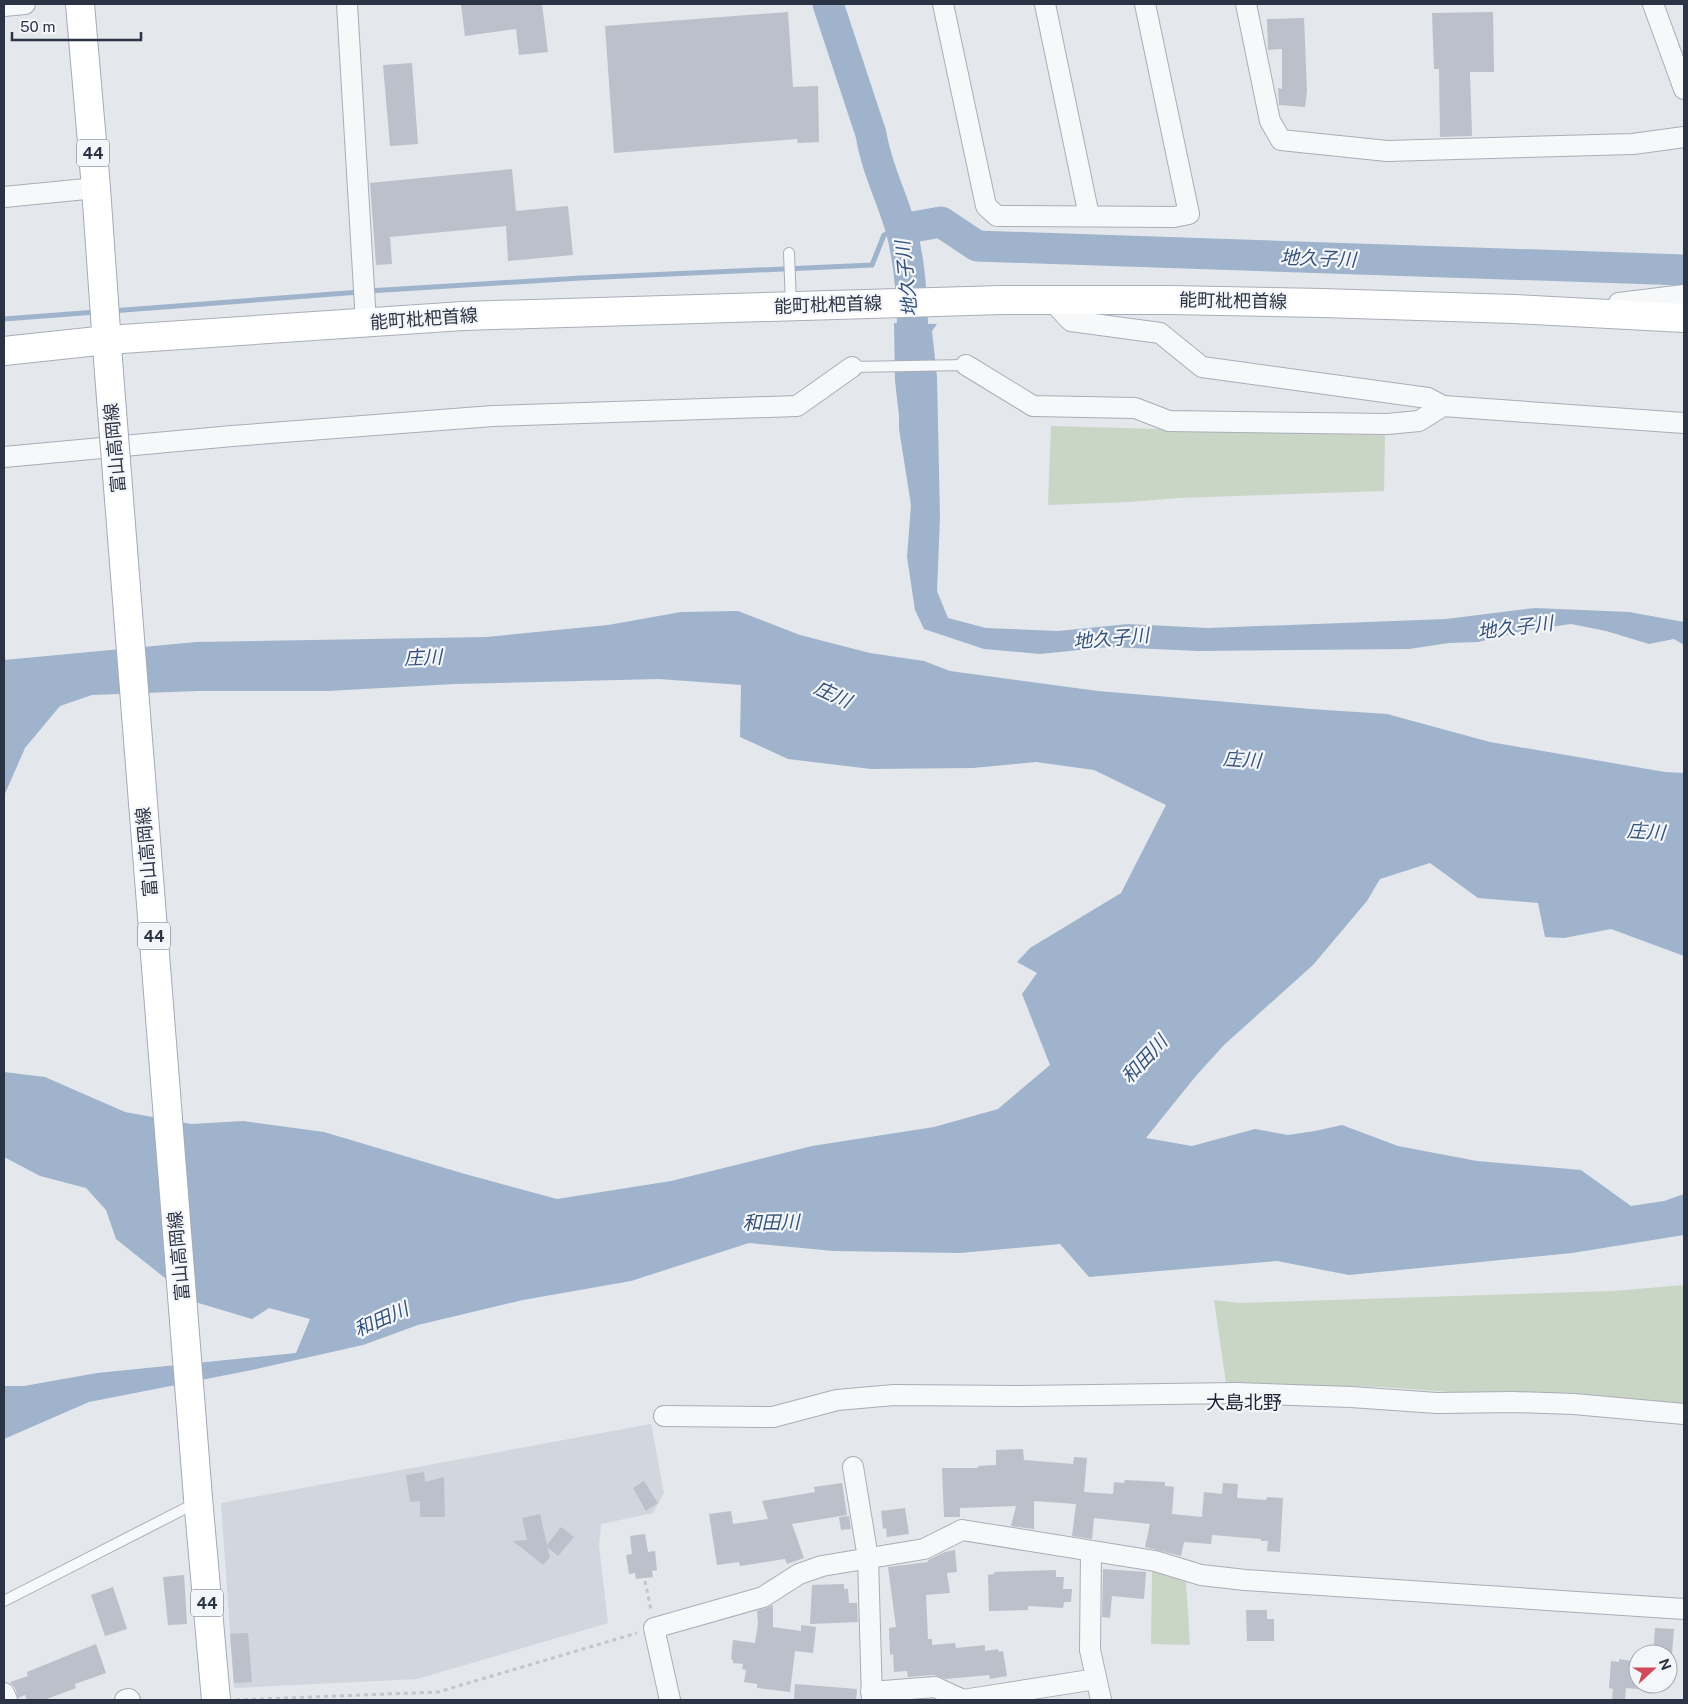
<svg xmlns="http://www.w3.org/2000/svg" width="1688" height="1704" font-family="'Public Sans','Noto Sans JP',sans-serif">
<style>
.built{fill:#d2d6de}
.green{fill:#c9d6c5}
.water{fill:#9fb4cc}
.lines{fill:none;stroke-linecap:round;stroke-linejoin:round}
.stream{stroke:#9fb4cc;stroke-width:5}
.river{stroke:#9fb4cc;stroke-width:31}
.building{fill:#bbc0ca}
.service-casing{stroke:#a9aeb7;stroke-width:12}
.minor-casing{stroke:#a9aeb7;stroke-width:22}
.secondary-casing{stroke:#a9aeb7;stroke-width:30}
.primary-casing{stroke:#a3abb8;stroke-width:30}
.path{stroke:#c2c5cb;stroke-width:3;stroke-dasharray:4 4;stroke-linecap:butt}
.service{stroke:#f7f8fa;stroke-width:10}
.minor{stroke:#f7f8fa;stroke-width:20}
.secondary{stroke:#fff;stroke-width:28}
.primary{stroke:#fff;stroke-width:28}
.primary-bridge-casing{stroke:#a3abb8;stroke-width:30;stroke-linecap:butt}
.primary-bridge{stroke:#fff;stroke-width:28}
.labels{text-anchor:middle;stroke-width:4.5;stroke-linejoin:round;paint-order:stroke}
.shield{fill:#f4f6f9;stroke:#676e7b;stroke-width:1}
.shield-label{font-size:16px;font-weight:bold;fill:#2b3445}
.street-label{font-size:18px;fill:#2b3445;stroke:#f4f6f9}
.water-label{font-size:19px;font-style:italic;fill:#34527a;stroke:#f4f6f9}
.neighbourhood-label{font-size:19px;fill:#1d2536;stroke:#f4f6f9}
</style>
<rect width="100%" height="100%" fill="#e4e7ec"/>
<polygon class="built" points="651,1424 664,1493 653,1513 601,1524 599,1546 608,1623 417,1679 234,1688 221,1503"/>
<g class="green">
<polygon points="1051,426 1385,435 1384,491 1178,498 1129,502 1048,505"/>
<polygon points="1684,1285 1684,1409 1382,1387 1226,1383 1214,1300 1239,1303 1613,1291"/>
<polygon points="1152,1569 1186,1582 1190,1645 1151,1644"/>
</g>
<g class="water">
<polygon points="894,323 937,324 932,331 937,377 940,517 937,591 948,618 986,628 1058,631 1128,624 1208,628 1446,619 1535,608 1629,612 1684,622 1684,645 1674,639 1649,644 1606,631 1571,624 1523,631 1478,642 1449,643 1409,649 1199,651 1109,647 1040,654 984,649 924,629 915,610 907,557 911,505 899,429 899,416 895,381"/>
<polygon points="738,611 800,635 870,653 924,661 950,671 1098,691 1311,709 1387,714 1490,742 1665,772 1684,773 1684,956 1611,929 1564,938 1545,937 1538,903 1478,898 1430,863 1380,879 1367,901 1313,965 1224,1045 1195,1077 1146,1138 1192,1146 1255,1129 1288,1135 1315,1131 1342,1125 1398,1146 1477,1161 1581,1170 1631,1206 1664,1201 1684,1194 1684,1235 1572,1253 1349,1275 1277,1261 1089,1277 1060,1244 960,1253 834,1251 749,1243 631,1281 523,1300 418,1325 363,1345 247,1371 89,1402 4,1439 4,1386 24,1386 97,1373 296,1353 310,1319 269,1308 252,1319 195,1302 116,1239 106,1210 86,1188 40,1176 4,1157 4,1072 45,1077 125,1112 191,1124 243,1121 324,1132 465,1174 557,1199 671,1181 812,1146 934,1127 998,1109 1050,1065 1022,994 1037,973 1017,962 1030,948 1121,893 1166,805 1094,770 1036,762 973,768 871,769 788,759 740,737 741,685 659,679 455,684 327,691 198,691 92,695 60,706 25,748 4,796 4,660 196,642 486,637 608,625 681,612"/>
</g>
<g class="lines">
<g class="stream">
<polyline points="368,291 581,278 872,265 884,235 901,229"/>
<polyline points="111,311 360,292"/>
<polyline points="4,319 96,312"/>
</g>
<g class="river">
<path d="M828 4 871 134C876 167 892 197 901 229 913 273 912 320 914 365"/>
<polyline points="901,229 941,222 977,246 1684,270"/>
</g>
</g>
<g class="building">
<polygon points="461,4 542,4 548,52 519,55 516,29 465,36"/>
<polygon points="788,12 793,87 818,86 819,142 798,143 797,139 614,153 605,26"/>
<polygon points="1493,12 1494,72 1470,72 1472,136 1440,137 1439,69 1434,69 1432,13"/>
<polygon points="1304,18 1307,91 1305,107 1279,105 1278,88 1282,89 1282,49 1268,50 1267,19"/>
<polygon points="412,63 418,144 390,146 383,65"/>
<polygon points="512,169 516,211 568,206 573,255 508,261 506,226 390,237 392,264 376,265 370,183"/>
<polygon points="1023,1449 1024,1460 1073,1464 1074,1457 1087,1458 1084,1492 1113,1494 1114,1482 1124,1483 1125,1480 1165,1482 1165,1486 1174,1487 1172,1514 1202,1517 1204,1492 1222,1494 1223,1483 1238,1484 1237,1498 1266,1500 1267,1497 1283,1498 1280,1552 1267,1551 1268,1541 1261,1541 1261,1539 1212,1535 1211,1544 1184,1542 1181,1556 1145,1547 1150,1524 1094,1518 1092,1539 1072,1536 1076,1504 1034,1501 1034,1529 1011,1526 1016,1506 960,1508 960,1517 944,1517 942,1468 978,1468 978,1466 996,1465 996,1450"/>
<polygon points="424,1472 425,1482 444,1477 445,1517 420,1517 420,1501 410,1502 406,1475"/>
<polygon points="644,1481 658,1503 646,1511 633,1488"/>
<polygon points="842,1483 847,1515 792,1524 804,1558 787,1564 785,1559 740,1566 739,1562 717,1565 709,1514 731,1511 733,1524 768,1519 762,1501 815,1492 814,1487"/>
<polygon points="905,1508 909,1534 887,1537 886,1528 883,1529 881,1511"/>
<polygon points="540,1514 547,1545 561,1527 574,1537 558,1556 547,1547 550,1557 543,1565 513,1541 527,1540 522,1518"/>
<polygon points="849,1516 851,1529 841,1530 839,1517"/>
<polygon points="645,1534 648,1552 655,1551 657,1570 652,1571 653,1577 636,1579 635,1573 629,1574 626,1555 632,1554 630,1536"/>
<polygon points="955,1550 957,1572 947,1573 950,1593 926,1595 928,1639 932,1639 932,1645 955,1643 956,1648 985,1645 985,1651 998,1649 999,1652 1003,1651 1007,1676 990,1679 989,1675 946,1679 934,1675 908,1677 907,1671 894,1672 893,1654 890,1655 889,1628 896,1627 888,1567 928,1562 928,1560 945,1552"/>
<polygon points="1103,1569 1146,1572 1144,1599 1112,1596 1110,1618 1102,1617"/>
<polygon points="1056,1570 1056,1577 1064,1577 1063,1589 1072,1589 1071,1602 1064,1602 1063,1608 1028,1606 1028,1610 989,1611 988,1575 994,1574 994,1572"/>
<polygon points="184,1575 187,1624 168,1625 163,1577"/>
<polygon points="844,1584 844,1589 848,1589 849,1603 857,1603 858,1622 810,1624 812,1585"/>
<polygon points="113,1587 127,1629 105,1636 91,1595"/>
<polygon points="773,1605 773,1627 801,1631 801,1625 816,1627 813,1653 795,1651 790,1692 757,1688 757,1684 744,1682 746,1670 742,1669 743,1664 733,1663 733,1660 731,1659 733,1640 755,1643 758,1623 757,1611"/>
<polygon points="1246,1610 1267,1610 1267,1619 1274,1619 1274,1641 1247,1641"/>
<polygon points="1655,1628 1674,1629 1672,1654 1653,1654"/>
<polygon points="248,1633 252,1682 234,1683 230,1634"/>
<polygon points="96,1644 106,1673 75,1684 76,1688 44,1700 27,1700 25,1695 18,1698 15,1688 10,1682 28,1676 27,1672"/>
<polygon points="1619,1659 1638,1662 1638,1689 1626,1688 1625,1700 1612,1700 1613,1689 1609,1688 1611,1661 1619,1662"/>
<polygon points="795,1684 857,1689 856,1700 794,1700"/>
</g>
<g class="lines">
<g class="service-casing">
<g id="service">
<polyline points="789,253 791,304"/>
<polyline points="852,367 966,365"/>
<polyline points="4,1601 186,1508 198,1505"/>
</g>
</g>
<g class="minor-casing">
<g id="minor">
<polyline points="347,4 366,323"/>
<polyline points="943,4 986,206 997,216 1174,217 1189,214 1145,4"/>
<polyline points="1045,4 1089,216"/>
<polyline points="1246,4 1270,121 1281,140 1387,151 1633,144 1684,137"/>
<polyline points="1653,4 1684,89"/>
<polyline points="4,6 25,4"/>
<polyline points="4,197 96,188"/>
<polyline points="1051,300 1071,321 1160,333 1202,367 1428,398 1443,406"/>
<polyline points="1612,314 1619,303 1684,295"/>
<polyline points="966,365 1033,406 1135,408 1169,421 1387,424 1419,421 1443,406 1684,423"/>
<polyline points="4,457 232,436 493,416 797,406 852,367"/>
<polyline points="664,1416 773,1417 837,1400 894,1395 1023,1396 1237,1393 1351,1397 1437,1403 1513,1402 1574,1404 1684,1414"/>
<polyline points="853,1467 868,1558 872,1700"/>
<polyline points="1091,1552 1090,1650 1101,1700"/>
<polyline points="871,1692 935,1687 963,1700 1096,1679"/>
<polyline points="4,1693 7,1700"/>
<polyline points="125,1700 129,1699 130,1700"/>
<polyline points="670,1700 654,1628 763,1597 799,1574 822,1566 924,1549 962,1530 1155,1561 1201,1575 1245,1580 1684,1609"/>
</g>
</g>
<g class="secondary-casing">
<polyline id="secondary" points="4,351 107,340 463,316 1002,300 1170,300 1322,303 1514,309 1684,318"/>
</g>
<g class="primary-casing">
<g id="primary">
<polyline points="80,4 96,188 109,373"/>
<polyline points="198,1498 216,1700"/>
</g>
</g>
<g class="path">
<polyline points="645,1581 651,1610"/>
<polyline points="236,1700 438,1692 637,1633"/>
</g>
<use href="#service" class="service"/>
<use href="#minor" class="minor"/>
<use href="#secondary" class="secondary"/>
<use href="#primary" class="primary"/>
<g class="primary-bridge-casing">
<polyline id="primary-bridge" points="109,373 198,1498"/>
</g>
<use href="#primary-bridge" class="primary-bridge"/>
</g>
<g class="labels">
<g class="shield">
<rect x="77" y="139.5" width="32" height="27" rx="4"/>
<rect x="138" y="922.5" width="32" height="27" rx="4"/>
<rect x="191" y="1589.5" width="32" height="27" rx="4"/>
</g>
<g class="shield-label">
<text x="93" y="159">44</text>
<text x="154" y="942">44</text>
<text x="207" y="1609">44</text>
</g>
<g class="street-label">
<text transform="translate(1233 301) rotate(1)" y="6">能町枇杷首線</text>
<text transform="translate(828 305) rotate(-2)" y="6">能町枇杷首線</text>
<text transform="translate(424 319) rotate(-4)" y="6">能町枇杷首線</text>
<text transform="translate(115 448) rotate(-95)" y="6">富山高岡線</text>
<text transform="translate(147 852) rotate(-95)" y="6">富山高岡線</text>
<text transform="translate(179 1256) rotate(-95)" y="6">富山高岡線</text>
</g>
<g class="water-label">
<text transform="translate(1318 258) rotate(2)" y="7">地久子川</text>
<text transform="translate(906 279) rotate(-96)" y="7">地久子川</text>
<text transform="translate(1515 627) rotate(-7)" y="7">地久子川</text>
<text transform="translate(1111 638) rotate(-5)" y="7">地久子川</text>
<text transform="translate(423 657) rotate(-2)" y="7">庄川</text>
<text transform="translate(833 694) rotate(25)" y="7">庄川</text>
<text transform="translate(1242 759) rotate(4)" y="7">庄川</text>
<text transform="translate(1646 831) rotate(4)" y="7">庄川</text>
<text transform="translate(1144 1059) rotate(-47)" y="7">和田川</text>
<text transform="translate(771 1222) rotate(-1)" y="7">和田川</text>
<text transform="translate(381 1319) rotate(-24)" y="7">和田川</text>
</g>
<g class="neighbourhood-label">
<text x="1244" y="1409">大島北野</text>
</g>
</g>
<rect width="1688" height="1704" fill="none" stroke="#2b3445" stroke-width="10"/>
<g transform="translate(1653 1669) rotate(69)"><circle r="24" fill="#f4f6f9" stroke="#a4a8b1"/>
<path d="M0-4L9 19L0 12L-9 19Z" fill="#d1495b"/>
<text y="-8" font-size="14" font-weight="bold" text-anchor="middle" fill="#2b3445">N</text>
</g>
<path d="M12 32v8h129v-8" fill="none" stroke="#2b3445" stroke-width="2.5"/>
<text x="20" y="32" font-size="15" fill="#2b3445" stroke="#f4f6f9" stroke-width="4" paint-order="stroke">50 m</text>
</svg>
